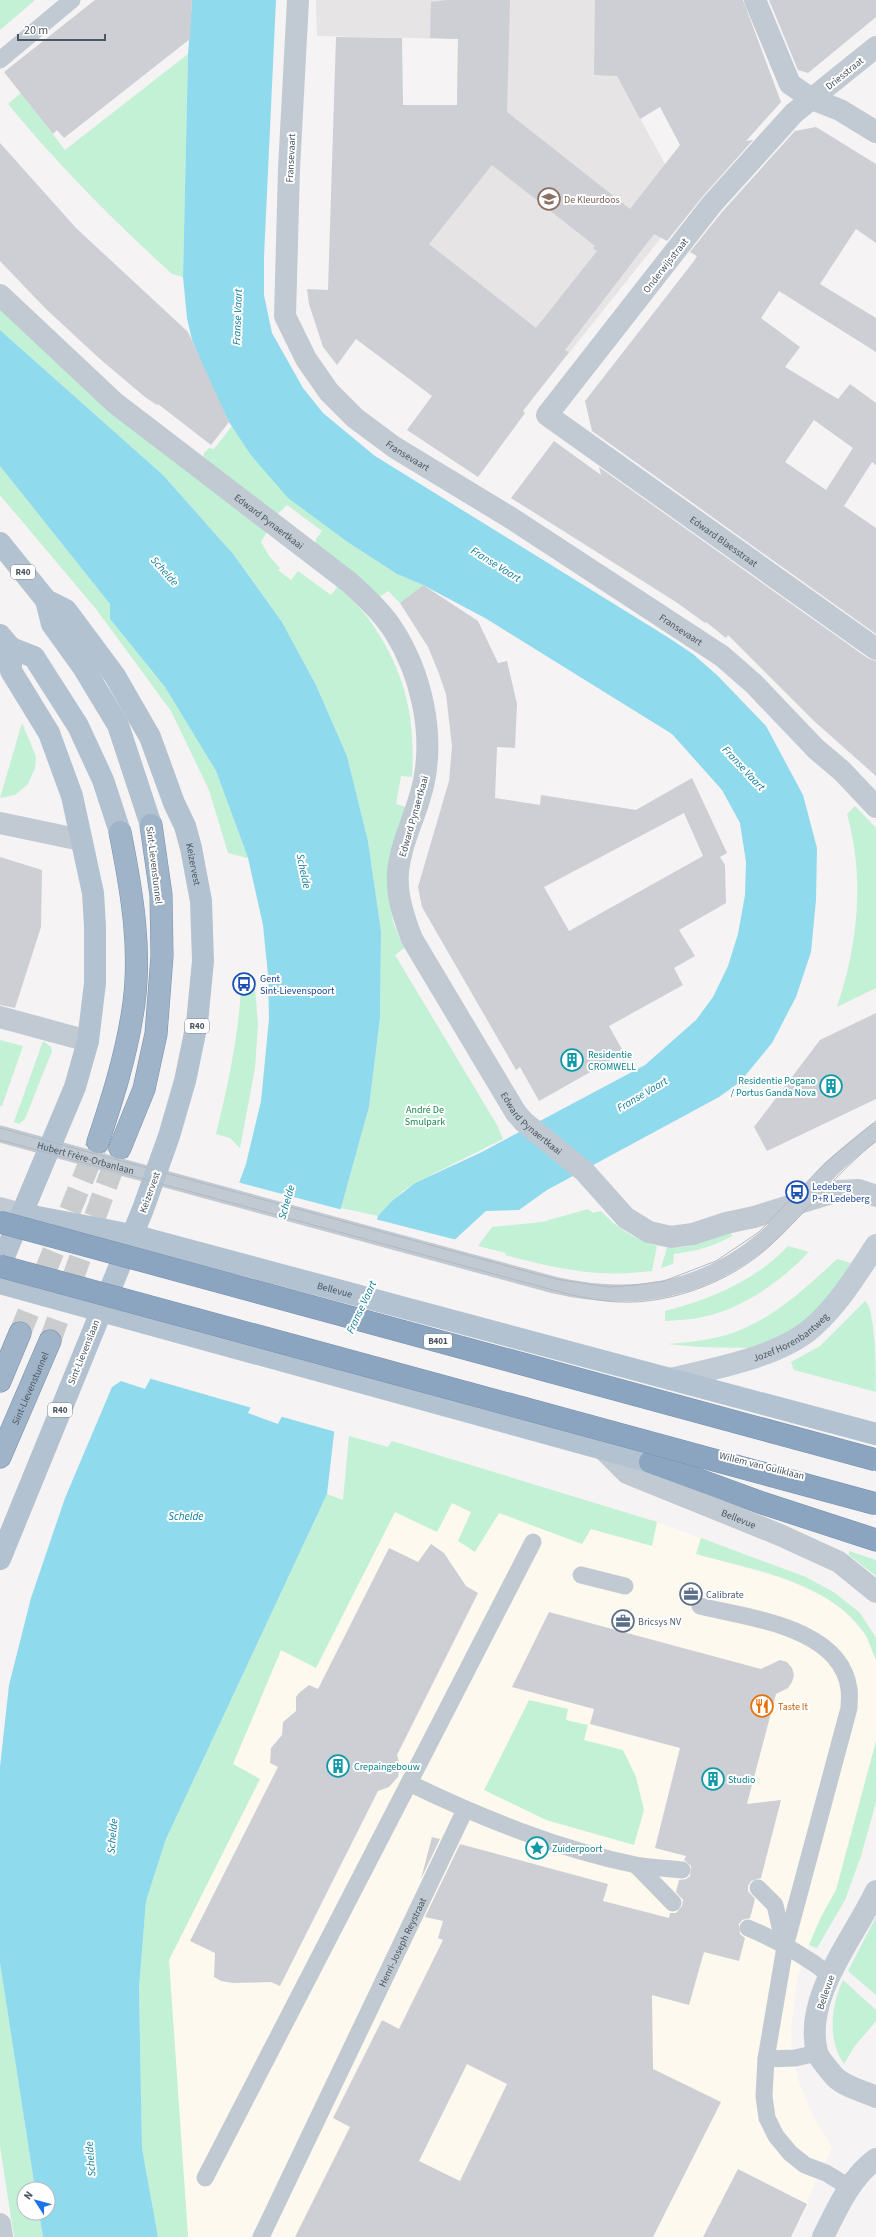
<svg xmlns="http://www.w3.org/2000/svg" width="876" height="2237" font-family="'Source Sans 3',sans-serif">
<style>
.commercial{fill:#fdf9ef}
.education{fill:#e6e4e5}
.green{fill:#c3f1d5}
.water{fill:#90daee}
.pier{fill:#f5f3f3}
.building{fill:#cdcfd5;fill-rule:evenodd}
.lines{fill:none;stroke-linecap:round;stroke-linejoin:round}
.trunk-tunnel{stroke:#caccce;stroke-width:22;stroke-dasharray:22 11;stroke-linecap:butt}
.trunk-casing{stroke:#7690ad;stroke-width:23}
.motorway-casing{stroke:#7690ad;stroke-width:23}
.service{stroke:#c1cad2;stroke-width:17}
.minor{stroke:#c1cad2;stroke-width:22}
.tertiary{stroke:#c1cad2;stroke-width:22}
.secondary{stroke:#c1cbd6;stroke-width:22}
.primary{stroke:#b3c2d1;stroke-width:22}
.trunk{stroke:#9fb4c9;stroke-width:22}
.motorway{stroke:#8ba5c1;stroke-width:22}
.tram{stroke:#b5b8bd;stroke-width:1}
.motorway-bridge-casing{stroke:#7690ad;stroke-width:23;stroke-linecap:butt}
.motorway-bridge{stroke:#8ba5c1;stroke-width:22}
.labels{text-anchor:middle;stroke-width:4;stroke-linejoin:round;paint-order:stroke}
.shield{fill:#fff;stroke:#808990;stroke-width:1}
.shield-label{font-size:9px;font-weight:bold;fill:#4a5661}
.street-label{font-size:10px;fill:#4a5661;stroke:#fff}
.education-label{font-size:10px;fill:#785e54;stroke:#fff;text-anchor:start}
.transit-label{font-size:10px;fill:#164399;stroke:#fff;text-anchor:start}
.culture-label{font-size:10px;fill:#0d838f;stroke:#fff;text-anchor:start}
.park-label{font-size:10px;fill:#17864f;stroke:#fff}
.service-label{font-size:10px;fill:#4e5e75;stroke:#fff;text-anchor:start}
.food-label{font-size:10px;fill:#c56008;stroke:#fff;text-anchor:start}
.water-label{font-size:11px;font-style:italic;fill:#0c7c9b;stroke:#fff}
</style>
<rect width="100%" height="100%" fill="#f5f3f3"/>
<polygon class="commercial" points="452,1503 471,1512 458,1541 499,1513 582,1543 590,1529 652,1545 657,1522 701,1538 697,1554 781,1578 824,1597 845,1612 865,1635 876,1660 876,1741 836,1890 820,1919 798,1976 791,2028 792,2053 800,2085 813,2115 832,2148 807,2201 809,2203 792,2237 188,2237 169,1960 260,1779 233,1764 281,1650 316,1668 395,1512 437,1532"/>
<polygon class="education" points="316,0 630,0 617,76 665,164 661,238 537,393 398,285 457,117 458,39 317,36"/>
<g class="green">
<polygon points="0,0 35,0 0,30"/>
<path d="M188 54 183 277 172 274C114 221 58 165 8 104L21 93 65 150Z"/>
<path d="M0 302 268 530 261 542 269 556 280 568 278 570 291 580 298 571 331 595 338 586C348 596 359 606 368 618 404 668 416 715 412 777L401 776 396 804 406 807 388 889 393 922 404 948 395 955 497 1125 503 1139 415 1183 403 1191 378 1216 341 1208 369 1107 380 1018 381 931 368 841 347 756 316 685 282 622 234 555 163 475 0 330Z"/>
<polygon points="232,426 250,454 349,543 397,574 423,585 400,603 388,591 378,598 315,544 316,539 322,531 287,505 278,514 203,458 204,453 209,448 214,449"/>
<polygon points="0,466 110,604 110,619 165,687 216,771 248,858 228,853 209,790 171,711 96,609 0,495"/>
<polygon points="22,723 36,757 35,768 28,784 15,795 0,798"/>
<path d="M855 806 876 828V988L837 1007C858 945 865 878 847 814Z"/>
<path d="M241 989H255L258 1024 255 1068 240 1148 230 1138 216 1134C228 1085 238 1039 241 989Z"/>
<polygon points="0,1040 23,1046 2,1106 0,1106"/>
<polygon points="43,1041 51,1047 52,1051 25,1119 19,1124 14,1122"/>
<path d="M588 1209 593 1213 601 1211C615 1227 636 1240 657 1246L652 1271C598 1278 557 1269 505 1255L506 1253 478 1246 492 1227 542 1222Z"/>
<path d="M730 1230 732 1236C713 1247 695 1251 674 1254L673 1264 661 1268 667 1248C691 1248 710 1242 730 1230Z"/>
<path d="M788 1246 809 1252C781 1281 743 1309 702 1317 690 1320 677 1320 665 1321V1311C711 1299 755 1281 788 1246Z"/>
<path d="M837 1259 851 1263 837 1293 787 1336 748 1348 700 1347 668 1344C691 1342 714 1340 735 1332 775 1317 806 1288 837 1259Z"/>
<path d="M865 1301C876 1309 876 1374 876 1392L794 1370 791 1362 820 1346Z"/>
<polygon points="349,1436 388,1447 392,1441 657,1522 652,1546 591,1529 582,1544 499,1513 475,1552 458,1541 471,1512 452,1503 437,1532 395,1512 316,1668 281,1650 233,1764 260,1779 169,1960 188,2237 158,2237 142,2148 139,1988 146,1901 166,1839 327,1494 343,1500"/>
<path d="M701 1538 806 1577 835 1593 860 1613 876 1638V1660C872 1652 870 1642 865 1634 829 1581 753 1570 696 1554Z"/>
<polygon points="849,1551 876,1560 876,1576 849,1555"/>
<polygon points="529,1700 568,1709 566,1720 588,1725 584,1740 623,1750 636,1777 644,1810 634,1845 546,1820 484,1790"/>
<polygon points="876,1741 876,1802 861,1856 845,1900 817,1948 809,1945 820,1919 836,1890"/>
<polygon points="876,1917 876,1995 848,1971"/>
<polygon points="0,1963 35,2189 24,2189 24,2213 39,2213 43,2237 14,2237 0,2146"/>
<path d="M843 1980 876 2010V2021L854 2047 844 2064C827 2039 831 2006 843 1980Z"/>
</g>
<polygon class="water" points="192,0 276,0 264,257 264,295 272,333 303,388 323,413 375,456 669,638 693,654 718,676 766,726 803,795 817,848 816,900 811,952 796,997 772,1043 740,1082 719,1097 547,1190 519,1210 486,1211 390,1299 335,1425 327,1494 166,1839 146,1901 139,1988 142,2148 158,2237 43,2237 39,2213 48,2213 48,2189 35,2189 0,1963 0,1767 9,1685 31,1598 65,1498 112,1387 121,1381 145,1389 190,1303 219,1238 246,1164 261,1101 269,1019 268,975 263,925 248,858 216,771 165,687 110,619 110,604 0,466 0,330 163,475 234,555 282,622 316,685 347,756 368,841 381,931 380,1018 369,1107 341,1208 248,1413 278,1424 367,1249 378,1216 392,1201 415,1183 482,1152 645,1065 696,1020 713,997 728,966 738,934 745,895 746,862 740,823 722,790 672,734 485,618 423,585 397,574 349,543 288,498 250,454 229,422 212,388 192,340 187,318 183,277 188,54"/>
<g class="pier">
<polygon points="237,1182 343,1210 252,1408 148,1378 188,1302 217,1238"/>
<polygon points="375,1219 457,1240 391,1300 336,1426 336,1432 279,1416 365,1248"/>
</g>
<g class="building">
<polygon points="95,0 192,0 190,39 64,138 57,130 53,134 4,72"/>
<path d="M447 0H510L507 112 630 209 680 145 660 107 640 119 617 76 594 75 595 0H743L781 102 746 141 753 140 703 196 667 241 654 234 565 350 569 352 523 411 525 413 478 477 407 430 432 396 356 339 337 365 323 347 309 304 307 289 328 290 336 37 402 38 403 105H457L458 39 430 38 431 2ZM492 165 595 246 593 248 597 251 536 328 429 244Z"/>
<polygon points="769,0 876,0 876,17 808,73 798,70"/>
<path d="M816 127 876 164V243L856 229 820 284 876 318V352L779 291 761 318 800 347 785 367 838 399 850 384 876 403V465L872 462 844 506 876 528V634L592 431 585 401 694 261 697 256 690 252 722 212 795 131ZM814 420 853 448 826 490 785 462Z"/>
<polygon points="0,143 76,228 188,332 229,422 211,445 158,404 157,405 145,397 100,359 46,309 0,261"/>
<polygon points="554,441 601,475 599,467 869,659 876,661 876,776 814,721 728,635 726,638 706,622 705,623 676,602 511,498"/>
<path d="M423 585 478 621 498 663 507 661 517 704 515 748 497 747 495 798 540 805 541 795 636 810 692 778 727 853 720 857 725 865 726 903 679 930 695 956 674 968 683 985 609 1026 624 1053 539 1101 520 1067 516 1070 422 907 418 887 449 781 452 746 446 694 438 671 428 647 400 603ZM684 813 703 856 569 931 544 887Z"/>
<polygon points="0,857 42,870 41,927 15,1008 0,1005"/>
<polygon points="876,1013 876,1099 767,1151 754,1127 820,1040"/>
<polygon points="431,1544 444,1553 466,1586 478,1593 397,1755 400,1765 398,1777 389,1787 378,1791 280,1986 271,1982 233,1983 221,1981 214,1977 215,1953 190,1941 278,1767 270,1763 271,1748 282,1735 283,1722 296,1711 296,1697 299,1693 309,1685 318,1689 389,1548 418,1562"/>
<path d="M549 1612 761 1669 780 1660 787 1662 792 1668 794 1675 792 1682 788 1688 776 1694 747 1804 781 1800 761 1878 751 1881 748 1886V1891L755 1899 750 1918 742 1920 739 1924 740 1934 745 1938 739 1961 704 1952 689 2005 652 1995 653 2069 721 2102 653 2237H295L350 2127 333 2118 382 2020 399 2029 443 1940 438 1938 443 1921 425 1917 460 1844 608 1884 603 1901 669 1918 670 1913H676L682 1906 683 1900 676 1892 679 1880 686 1879 690 1876 691 1866 684 1860 686 1856 655 1848 680 1748 590 1724 594 1709 512 1687ZM467 2064 507 2084 460 2181 419 2161Z"/>
<polygon points="432,1837 440,1839 421,1879"/>
<polygon points="738,2169 807,2204 791,2237 703,2237"/>
</g>
<g class="lines">
<g class="trunk-tunnel">
<polyline points="20,1333 98,1142"/>
<polyline points="50,1341 120,1148"/>
</g>
<g class="trunk-casing">
<g id="trunk">
<path d="M98 1142C112 1100 125 1059 132 1016 143 955 132 892 120 832"/>
<polyline points="120,1148 144,1089 156,1034 162,956 161,895 151,825"/>
<polyline points="0,1381 20,1333"/>
<path id="s10" d="M0 1457 50 1341"/>
</g>
</g>
<g class="motorway-casing">
<polyline id="motorway" points="650,1462 762,1503 876,1540"/>
</g>
<g class="service">
<polyline points="0,60 72,0"/>
<path id="s1" d="M0 1134 554 1285C632 1303 702 1292 765 1239 788 1218 808 1193 830 1170 844 1156 860 1144 876 1131"/>
<path d="M533 1542 409 1783C482 1818 557 1849 636 1865 651 1868 667 1868 682 1870"/>
<polyline points="581,1575 625,1586"/>
<path d="M700 1606C748 1618 841 1627 849 1689 850 1695 849 1702 849 1708L785 1947 766 2059 764 2096 767 2118 776 2136 790 2153 805 2165 826 2173 849 2187"/>
<polyline points="637,1866 673,1903"/>
<polyline points="758,1888 775,1905 784,1945"/>
<path d="M748 1928C777 1940 805 1956 830 1975"/>
<polyline points="766,2059 795,2058 817,2053"/>
<polyline points="205,2178 409,1783"/>
<path id="s2" d="M261 2237 465 1810"/>
</g>
<g class="minor">
<path id="s3" d="M298 0 289 169 285 316 306 359 329 392 355 418 394 447 511 518 722 656 754 684 816 749 842 771 876 807"/>
<polyline points="755,0 790,84 812,99 840,110 876,132"/>
<path id="s4" d="M876 47 794 113 712 204 547 415 876 649"/>
<path id="s5" d="M0 295 115 403 349 582C365 597 382 612 394 631 421 674 434 731 424 781 418 812 401 840 398 872 396 895 404 918 412 939L516 1113 524 1122 584 1171 626 1218 649 1232 671 1237 693 1234 726 1223 754 1217 838 1191 859 1190 876 1196"/>
<polyline points="0,823 81,840"/>
<polyline points="0,1017 88,1041"/>
<polyline points="0,2224 2,2237"/>
<path d="M823 2237C837 2209 850 2178 876 2159"/>
</g>
<g class="tertiary">
<polyline points="0,1208 22,1214"/>
<path id="s6" d="M602 1448 627 1473 780 1535 839 1562 876 1592"/>
<path d="M876 1891C854 1938 803 1997 817 2052 819 2059 830 2071 835 2077 845 2087 863 2091 876 2097"/>
</g>
<path class="secondary" id="s7" d="M670 1379C712 1369 780 1357 813 1327 839 1304 857 1274 876 1245"/>
<g class="primary">
<path id="s8" d="M0 543 46 600 66 610 115 676 150 737 174 803 185 826 191 848 201 901 203 961 197 1023 185 1081 169 1136 143 1209 0 1559"/>
<polyline points="46,600 52,624 83,667 118,725 151,825"/>
<polyline points="0,635 11,648 11,671 49,733 72,796 93,893 95,926 95,983 88,1041 75,1087 0,1266"/>
<polyline points="11,648 34,657 78,726 103,780 120,832"/>
<path id="s9" d="M22 1214 132 1235 876 1434"/>
<polyline points="0,1283 650,1462"/>
</g>
<use href="#trunk" class="trunk"/>
<use href="#motorway" class="motorway"/>
<g class="tram">
<polyline points="0,1128 555,1279 609,1287 636,1285 664,1281 716,1261 759,1232 825,1163 876,1121"/>
<path d="M0 1140 553 1290C571 1295 588 1299 606 1301 664 1308 731 1283 773 1243 808 1210 838 1172 876 1141"/>
</g>
<g class="motorway-bridge-casing">
<g id="motorway-bridge">
<polyline points="0,1222 876,1460"/>
<polyline points="0,1266 876,1504"/>
</g>
</g>
<use href="#motorway-bridge" class="motorway-bridge"/>
</g>
<defs>
<g id="school-ring" transform="scale(1.15)"><circle r="9.5" fill="#fff" stroke="#8d6e63" stroke-width="1.5"/><path d="M0-5L7-2L0 1L-7-2ZM-4 1L0 2.5L4 1V4Q0 6-4 4Z" fill="#8d6e63"/></g>
<g id="bus-ring" transform="scale(1.15)"><circle r="9.5" fill="#fff" stroke="#1a4fb4" stroke-width="1.5"/><path d="M-5-6H5V4H4V6H2V4H-2V6H-4V4H-5ZM-3.5-4V0h7V-4ZM-3.5 1.2v1.5H-2V1.2ZM2 1.2v1.5H3.5V1.2Z" fill="#1a4fb4"/></g>
<g id="building-ring" transform="scale(1.15)"><circle r="9.5" fill="#fff" stroke="#0f9aa8" stroke-width="1.5"/><path d="M-4-6H4V6H1V3H-1V6H-4ZM-2.5-4.3h1.7v1.8h-1.7ZM.8-4.3h1.7v1.8H.8ZM-2.5-1h1.7V.8h-1.7ZM.8-1h1.7V.8H.8Z" fill="#0f9aa8"/></g>
<g id="office-ring" transform="scale(1.15)"><circle r="9.5" fill="#fff" stroke="#5c6f8a" stroke-width="1.5"/><path d="M-6-3h4V-5.5h4V-3h4V5H-6ZM-1-4.5V-3h2v-1.5ZM-6 0V1H6V0Z" fill="#5c6f8a"/></g>
<g id="restaurant-ring" transform="scale(1.15)"><circle r="9.5" fill="#fff" stroke="#e8710a" stroke-width="1.5"/><path d="M-5-6h1v4h1v-4h1v4h1v-4h1v5L-1.5 .5V6h-2V.5L-5-1ZM5-6V6H3V1.5H1.5Q1.5-4 5-6Z" fill="#e8710a"/></g>
<g id="sight-ring" transform="scale(1.15)"><circle r="9.5" fill="#fff" stroke="#0f9aa8" stroke-width="1.5"/><path d="M0-6L1.8-2.2L6-1.7L2.9 1.2L3.7 5.4L0 3.3L-3.7 5.4L-2.9 1.2L-6-1.7L-1.8-2.2Z" fill="#0f9aa8"/></g>
</defs>
<g fill-rule="evenodd">
<use href="#school-ring" x="549" y="199"/>
<use href="#bus-ring" x="244" y="984"/>
<use href="#building-ring" x="572" y="1060"/>
<use href="#building-ring" x="831" y="1086"/>
<use href="#bus-ring" x="797" y="1192"/>
<use href="#office-ring" x="691" y="1594"/>
<use href="#office-ring" x="623" y="1621"/>
<use href="#restaurant-ring" x="762" y="1706"/>
<use href="#building-ring" x="338" y="1766"/>
<use href="#building-ring" x="713" y="1779"/>
<use href="#sight-ring" x="537" y="1848"/>
</g>
<g class="labels">
<g class="shield">
<rect x="11" y="565" width="24" height="14" rx="3"/>
<rect x="185" y="1019" width="24" height="14" rx="3"/>
<rect x="424" y="1334" width="28" height="14" rx="3"/>
<rect x="48" y="1403" width="24" height="14" rx="3"/>
</g>
<g class="shield-label">
<text x="23" y="575">R40</text>
<text x="197" y="1029">R40</text>
<text x="438" y="1344">B401</text>
<text x="60" y="1413">R40</text>
</g>
<g class="street-label">
<text transform="translate(844 73) rotate(-39)" y="4">Driesstraat</text>
<text transform="translate(290 158) rotate(-87)" y="4">Fransevaart</text>
<text transform="translate(665 265) rotate(-52)" y="4">Onderwijsstraat</text>
<text dy="4" stroke="none"><textPath href="#s3" startOffset="506">Fransevaart</textPath></text>
<text dy="4" stroke="none"><textPath href="#s5" startOffset="352">Edward Pynaertkaai</textPath></text>
<text dy="4" stroke="none"><textPath href="#s4" startOffset="713">Edward Blaesstraat</textPath></text>
<text dy="4" stroke="none"><textPath href="#s3" startOffset="830">Fransevaart</textPath></text>
<text transform="translate(413 816) rotate(-74)" y="4">Edward Pynaertkaai</text>
<text dy="4" stroke="none"><textPath href="#s8" startOffset="383">Keizervest</textPath></text>
<text transform="translate(155 865) rotate(83)" y="4">Sint-Lievenstunnel</text>
<text dy="4" stroke="none"><textPath href="#s5" startOffset="1060">Edward Pynaertkaai</textPath></text>
<text dy="4" stroke="none"><textPath href="#s1" startOffset="89">Hubert Frère-Orbanlaan</textPath></text>
<text transform="translate(149 1192) rotate(-70)" y="4">Keizervest</text>
<text dy="4" stroke="none"><textPath href="#s9" startOffset="322">Bellevue</textPath></text>
<text dy="4" stroke="none"><textPath href="#s7" startOffset="129">Jozef Horenbantweg</textPath></text>
<text transform="translate(83 1352) rotate(-68)" y="4">Sint-Lievenslaan</text>
<text dy="4" stroke="none"><textPath href="#s10" startOffset="75">Sint-Lievenstunnel</textPath></text>
<text transform="translate(762 1465) rotate(14)" y="4">Willem van Guliklaan</text>
<text dy="4" stroke="none"><textPath href="#s6" startOffset="156">Bellevue</textPath></text>
<text dy="4" stroke="none"><textPath href="#s2" startOffset="327">Henri-Joseph Reystraat</textPath></text>
<text transform="translate(825 1992) rotate(-71)" y="4">Bellevue</text>
</g>
<g class="education-label">
<text x="564" y="203">De Kleurdoos</text>
</g>
<g class="transit-label">
<text x="260" y="982">Gent<tspan x="260" dy="12">Sint-Lievenspoort</tspan></text>
<text x="812" y="1190">Ledeberg<tspan x="812" dy="12">P+R Ledeberg</tspan></text>
</g>
<g class="culture-label">
<text x="588" y="1058">Residentie<tspan x="588" dy="12">CROMWELL</tspan></text>
<text x="816" y="1084" text-anchor="end">Residentie Pogano<tspan x="816" dy="12">/ Portus Ganda Nova</tspan></text>
<text x="354" y="1770">Crepaingebouw</text>
<text x="728" y="1783">Studio</text>
<text x="552" y="1852">Zuiderpoort</text>
</g>
<g class="park-label">
<text x="425" y="1113">André De<tspan x="425" dy="12">Smulpark</tspan></text>
</g>
<g class="service-label">
<text x="706" y="1598">Calibrate</text>
<text x="638" y="1625">Bricsys NV</text>
</g>
<g class="food-label">
<text x="778" y="1710">Taste It</text>
</g>
<g class="water-label">
<text transform="translate(237 317) rotate(-88)" y="4">Franse Vaart</text>
<text transform="translate(496 564) rotate(32)" y="4">Franse Vaart</text>
<text transform="translate(165 571) rotate(48)" y="4">Schelde</text>
<text transform="translate(744 768) rotate(47)" y="4">Franse Vaart</text>
<text transform="translate(304 871) rotate(78)" y="4">Schelde</text>
<text transform="translate(642 1094) rotate(-31)" y="4">Franse Vaart</text>
<text transform="translate(286 1202) rotate(-74)" y="4">Schelde</text>
<text transform="translate(361 1307) rotate(-65)" y="4">Franse Vaart</text>
<text x="186" y="1520">Schelde</text>
<text transform="translate(112 1836) rotate(-85)" y="4">Schelde</text>
<text transform="translate(90 2159) rotate(-95)" y="4">Schelde</text>
</g>
</g>
<g transform="translate(36 2201) rotate(306)"><circle r="19" fill="#ffffff" stroke="#b7bbc0"/>
<path d="M0-3L7 15L0 10L-7 15Z" fill="#1a73e8"/>
<text y="-6" font-size="11" font-weight="bold" text-anchor="middle" fill="#4a5661">N</text>
</g>
<path d="M18 34v6h87v-6" fill="none" stroke="#4a5661" stroke-width="2"/>
<text x="24" y="34" font-size="12" fill="#4a5661" stroke="#ffffff" stroke-width="3" paint-order="stroke">20 m</text>
</svg>
